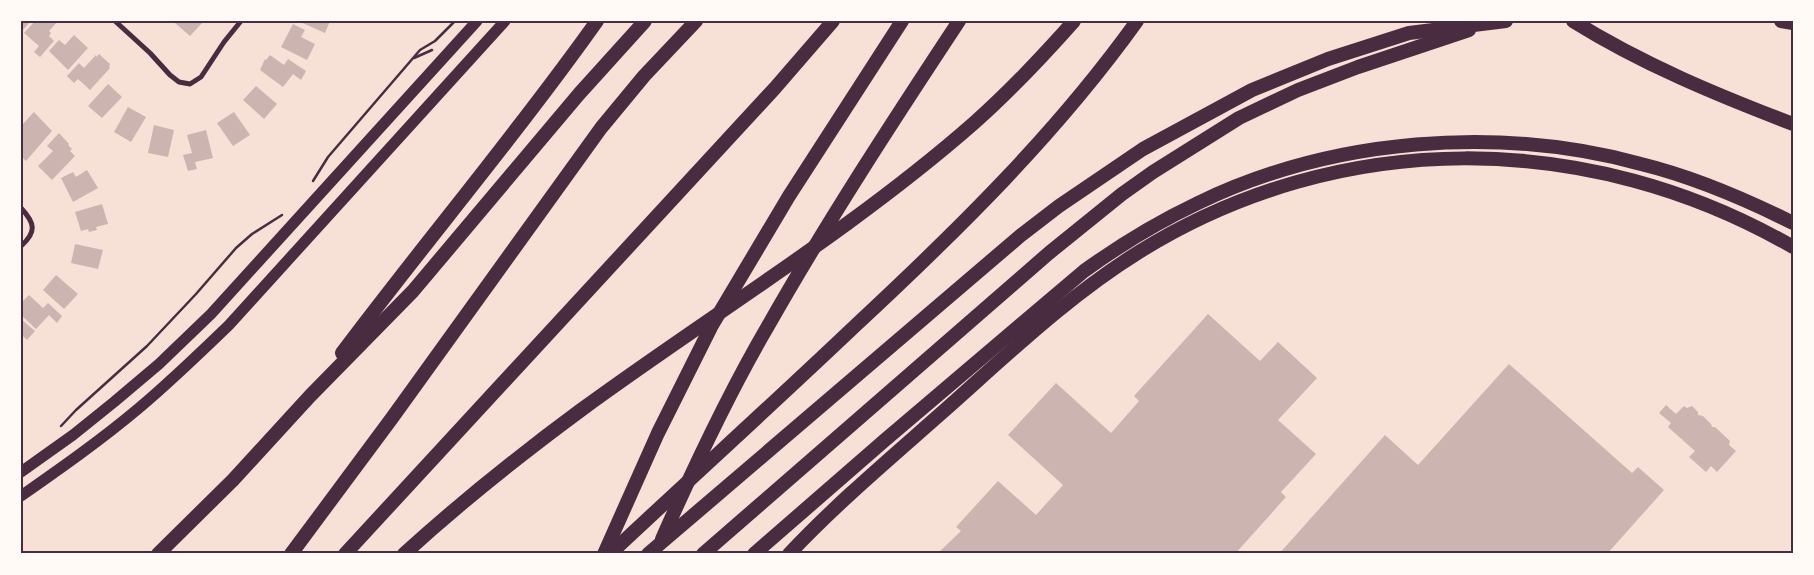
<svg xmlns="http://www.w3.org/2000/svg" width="1814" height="575" font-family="'DM Sans',sans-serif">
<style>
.building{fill:#ccb4b1}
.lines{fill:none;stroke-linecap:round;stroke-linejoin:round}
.path{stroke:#4a2c40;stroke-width:2.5}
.minor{stroke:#4a2c40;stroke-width:5}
.primary{stroke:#4a2c40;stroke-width:11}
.motorway{stroke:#4a2c40;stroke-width:14}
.neatline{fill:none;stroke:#4a2c40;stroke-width:2}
</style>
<rect width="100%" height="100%" fill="#f7e1d7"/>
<g class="building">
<polygon points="21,21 31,21 21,32"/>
<polygon points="35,21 58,21 49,31 51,33 49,36 54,41 40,57 34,52 39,46 24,33"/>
<polygon points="177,21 204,21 190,36 175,23"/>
<polygon points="298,21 330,21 325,33"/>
<polygon points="293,24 305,30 301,37 315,44 307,60 281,47"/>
<polygon points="74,35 88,48 68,70 49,51 59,40 65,45"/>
<polygon points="99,54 110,64 109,67 110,68 90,90 78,79 74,83 67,76 79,63 84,68 96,55 97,57"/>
<polygon points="270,55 284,65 288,59 306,71 301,80 293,74 283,87 260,70 265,59 266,60"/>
<polygon points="108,84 122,97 102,118 88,106"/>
<polygon points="256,86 277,104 264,119 243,100"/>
<polygon points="128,107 146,117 131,142 114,132"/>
<polygon points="34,112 52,131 26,161 21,156 21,126"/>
<polygon points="234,112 250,135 233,146 217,123"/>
<polygon points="154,125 174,130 168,157 148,153"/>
<polygon points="206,130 213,158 195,162 197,169 188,171 183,155 192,153 187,135"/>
<polygon points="59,133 69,144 68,145 72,149 70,151 75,156 52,180 38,166 53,151 47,146"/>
<polygon points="87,170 98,188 73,202 61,178 73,172 76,177"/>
<polygon points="102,204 108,224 96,227 97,230 89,232 88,229 81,231 75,212"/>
<polygon points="75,244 103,250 98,269 71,263"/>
<polygon points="56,275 78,294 64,309 43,290"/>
<polygon points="29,295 43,308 48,303 62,316 57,323 49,315 36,329 21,315 21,303"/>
<polygon points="1208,314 1260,361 1278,342 1317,378 1278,420 1316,454 1281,492 1286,497 1235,554 937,554 961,531 956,527 998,481 1036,515 1063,485 1008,435 1056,383 1111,433 1139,401 1134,396"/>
<polygon points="21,319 35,331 27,340 23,336 21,338"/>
<polygon points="1509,364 1632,473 1638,467 1664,490 1607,554 1279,554 1385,435 1418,465"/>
<polygon points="1666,405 1676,414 1684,406 1687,408 1692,406 1698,412 1698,415 1703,416 1711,424 1712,427 1715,427 1730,441 1729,445 1736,451 1717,472 1711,466 1706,472 1689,457 1695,451 1668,427 1671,423 1659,413"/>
</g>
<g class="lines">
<g class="path">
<polyline points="414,58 432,50"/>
<polyline points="313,181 328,157 420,50 435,41 455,21"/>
<polyline points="61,426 76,410 147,346 196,294 236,248 252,234 282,215"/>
</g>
<g class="minor">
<polyline points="115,21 150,53 170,75 179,82 190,84 201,77 224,42 241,21"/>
<path d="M21 208C35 223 37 232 21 246"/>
</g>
<g class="primary">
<polyline points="21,472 73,435 114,402 159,364 211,314 477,21"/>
<path d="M21 496C61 468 101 440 139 408 170 382 200 353 229 325L505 21"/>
</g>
<g class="motorway">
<path d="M1573 21C1642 64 1717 95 1793 124"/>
<polyline points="1781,21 1793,23"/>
<path d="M342 353C426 241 516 135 597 21"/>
<path d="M662 539C694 467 728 394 768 326 827 222 893 121 959 21"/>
<polyline points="158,554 233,480 310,396 413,291 579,94 645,21"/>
<polyline points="291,554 392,418 601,128 644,76 696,21"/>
<polyline points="345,554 775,88 833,21"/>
<path d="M404 554C460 503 520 455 581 410 712 314 852 230 974 123 1010 91 1043 56 1074 21"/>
<polyline points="604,554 658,433 711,327 789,196 902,21"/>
<path d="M610 554C692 477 775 402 856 325 957 231 1056 134 1137 21"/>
<polyline points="648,554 1020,236 1059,206 1143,149 1252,90 1328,59 1409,33 1506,21"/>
<polyline points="703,554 1049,253 1122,194 1153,172 1239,118 1298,90 1358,67 1469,30"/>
<path d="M754 554 885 440 1084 271C1120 245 1158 222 1198 203 1332 138 1498 125 1641 164 1694 177 1745 199 1793 223"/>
<path d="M789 554C838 502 893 456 946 409 1008 354 1068 296 1139 252 1340 127 1589 129 1793 247"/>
</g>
</g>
<rect width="1814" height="575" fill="none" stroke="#fffaf5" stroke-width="45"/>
<rect x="22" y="22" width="1770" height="530" class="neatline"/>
</svg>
